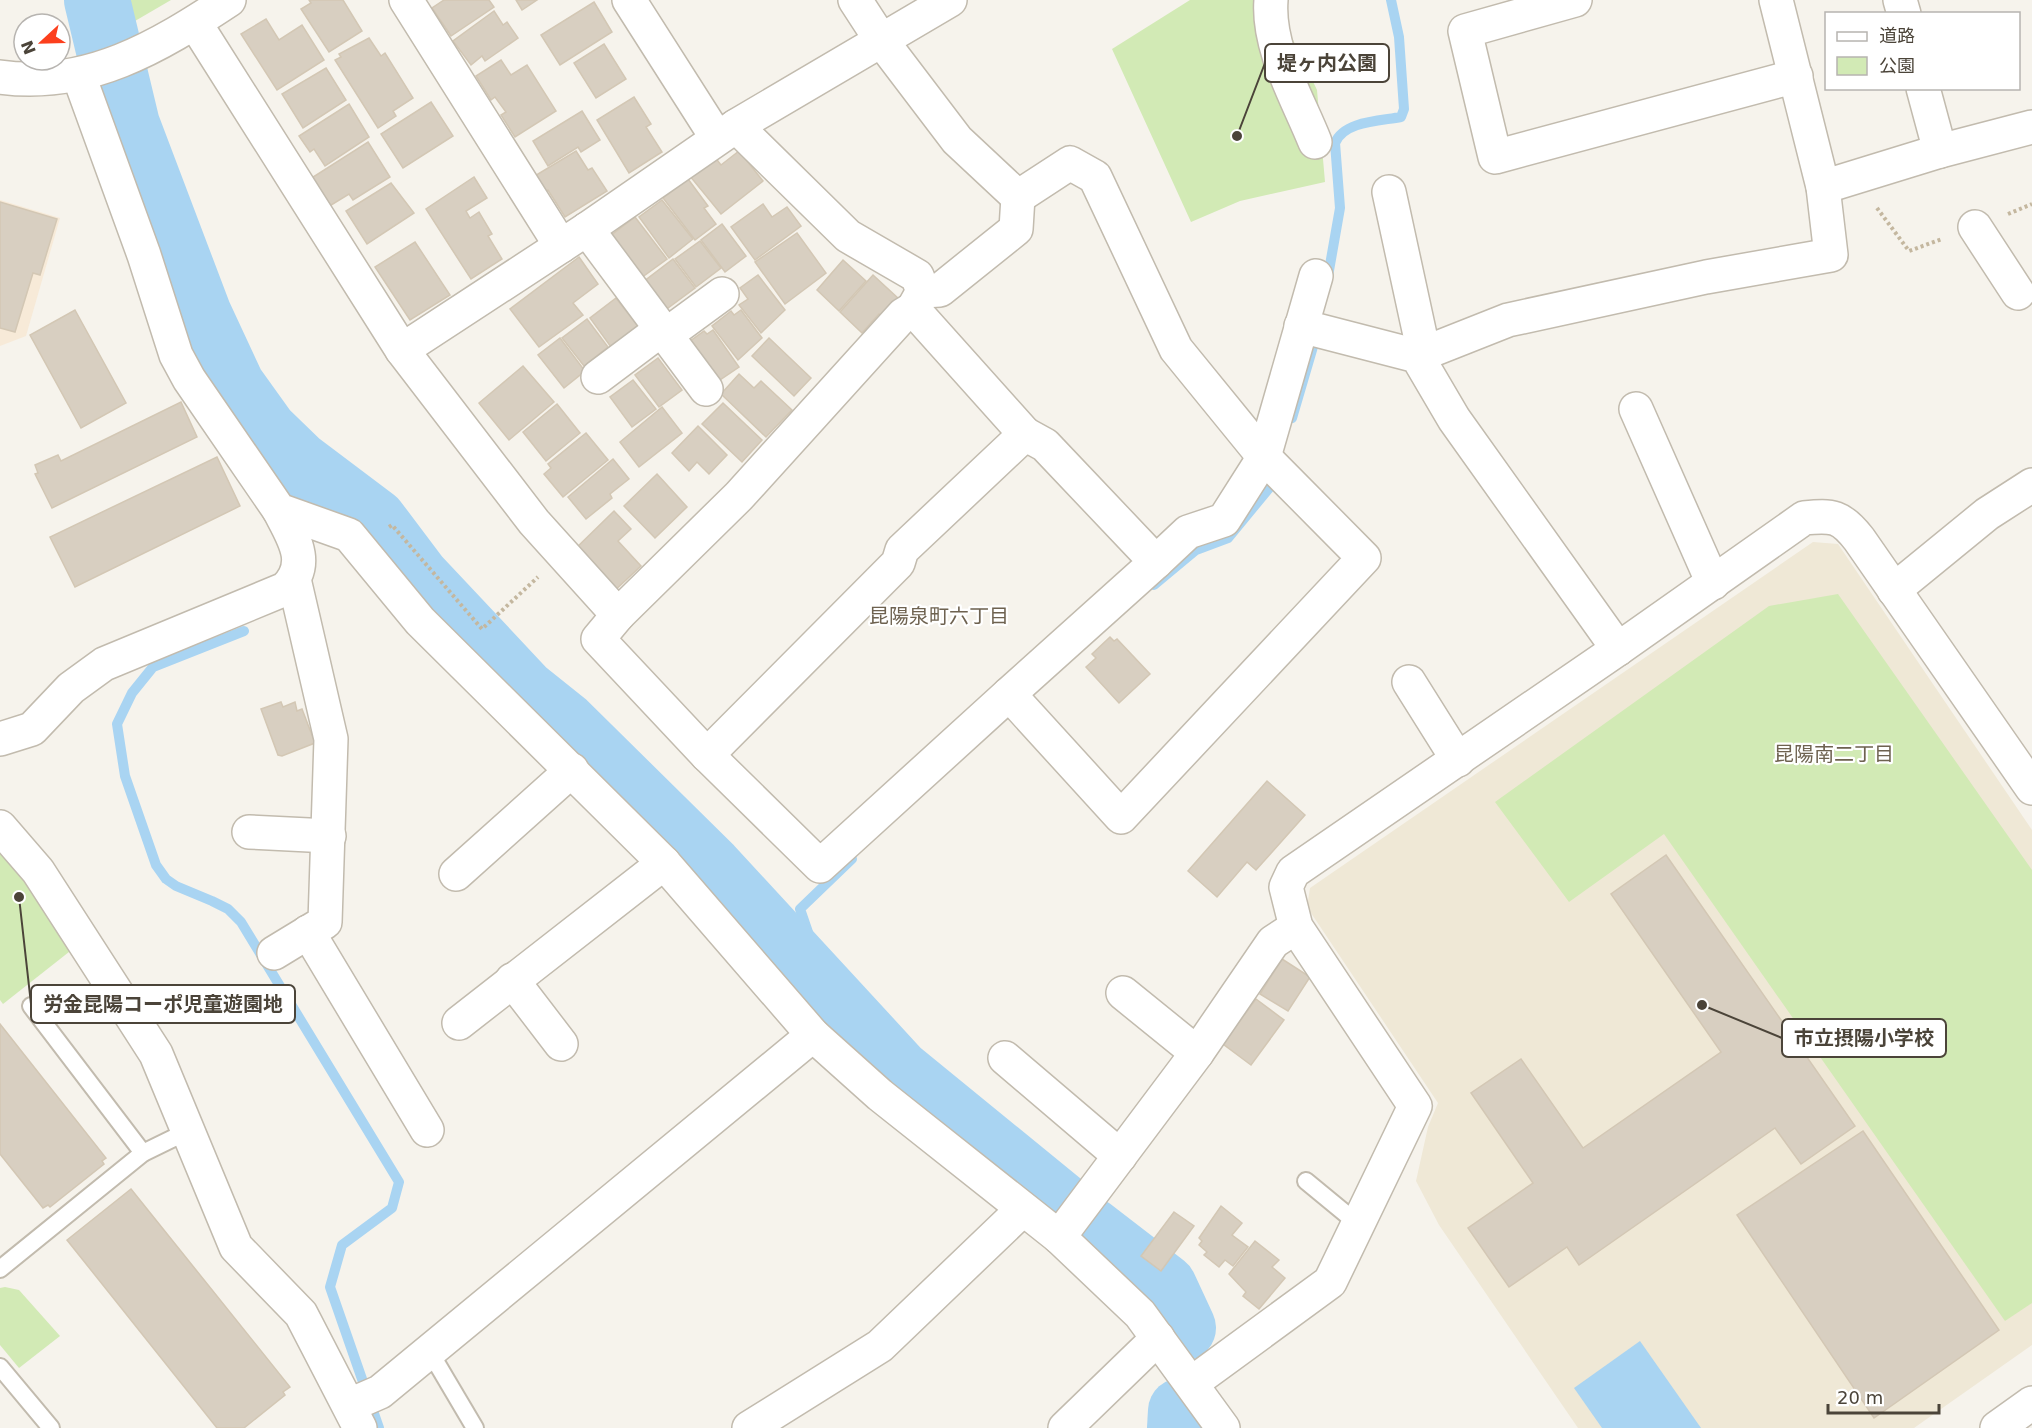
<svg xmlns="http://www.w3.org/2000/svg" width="2032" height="1428" font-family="'DejaVu Sans','Noto Sans JP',sans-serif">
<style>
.commercial{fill:#f7ead8}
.education{fill:#efe8d6}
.green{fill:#d2eab5}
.water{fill:#a9d4f2}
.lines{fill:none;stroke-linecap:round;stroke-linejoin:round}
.stream{stroke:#a9d4f2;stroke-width:10}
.river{stroke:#a9d4f2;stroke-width:66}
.building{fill:#d8cfc1;stroke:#d3c7b4;stroke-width:1.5}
.service-casing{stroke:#c2bbae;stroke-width:20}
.minor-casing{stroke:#c2bbae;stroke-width:36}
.tertiary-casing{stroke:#c2bbae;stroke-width:36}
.path{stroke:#c4b79f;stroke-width:4;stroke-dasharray:3 3;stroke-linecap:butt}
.service{stroke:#fff;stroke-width:16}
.minor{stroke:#fff;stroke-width:33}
.tertiary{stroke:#fff;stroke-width:33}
.labels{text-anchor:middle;stroke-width:4.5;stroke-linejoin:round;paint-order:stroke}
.neighbourhood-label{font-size:20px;fill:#6e6250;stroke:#fff}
.leader{fill:none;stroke:#4b4439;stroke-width:2}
.callout-dot{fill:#4b4439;stroke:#fff;stroke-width:2}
.callout{fill:#fff;stroke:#4b4439;stroke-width:2}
.callout-label{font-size:20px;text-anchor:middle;font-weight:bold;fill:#4b4439}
</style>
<rect width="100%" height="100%" fill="#f6f3ec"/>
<polygon class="commercial" points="0,200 60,218 26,336 0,346"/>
<polygon class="education" points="1813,542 1838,544 2032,830 2032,1345 1914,1428 1578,1428 1439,1225 1416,1181 1428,1127 1438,1103 1307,907 1310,888"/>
<g class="green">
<polygon points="129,0 171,0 135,21"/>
<polygon points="1190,0 1274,0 1317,90 1325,182 1240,201 1191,222 1112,49"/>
<polygon points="1838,594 2032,870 2032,1303 2005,1321 1664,834 1569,902 1495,802 1769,606"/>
<polygon points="0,846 74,948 3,1004 0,1000"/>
<polygon points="5,1287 19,1290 60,1336 19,1368 0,1345 0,1288"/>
</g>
<polygon class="water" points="1640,1341 1701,1428 1602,1428 1574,1388"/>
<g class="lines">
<g class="stream">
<path d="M1327 282 1340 208 1335 143C1344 121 1380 121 1401 117L1404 109 1399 37 1391 0"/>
<polyline points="1292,418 1317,333"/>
<polyline points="1154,585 1196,550 1228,538 1270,487"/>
<polyline points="244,631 153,667 132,693 117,724 125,776 156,865 166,879 176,886 212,901 228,909 241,922 399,1182 392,1208 342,1245 330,1287 379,1428"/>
<polyline points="824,994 822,973 800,909 852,859"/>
</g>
<g class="river">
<polyline points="97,0 127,125 199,315 232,386 265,432 297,463 374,521 417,578 524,692 564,724 710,868 898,1072 1067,1210"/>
<polyline points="1090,1230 1164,1287 1183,1328"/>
<polyline points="1180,1428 1181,1411"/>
</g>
</g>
<g class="building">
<polygon points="309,0 343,0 362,31 329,52 301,9 311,3"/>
<polygon points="444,0 489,0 494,7 451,36 432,8"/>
<polygon points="516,0 537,0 522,10"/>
<polygon points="594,2 612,32 560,65 541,35"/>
<polygon points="494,11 503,25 507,22 518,38 485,61 482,56 471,65 453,41"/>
<polygon points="266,19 279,40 302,25 324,60 277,90 241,34"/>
<polygon points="369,38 381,56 385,53 413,98 393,111 396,116 378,128 335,60 341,57 339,54"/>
<polygon points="604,44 626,79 596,98 574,63"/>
<polygon points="501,60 511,75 527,65 556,111 515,137 501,115 506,112 495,97 491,100 476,76"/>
<polygon points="326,68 346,100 303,128 282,94"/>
<polygon points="634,97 651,124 646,127 662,152 629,173 597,120"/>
<polygon points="431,102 453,136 403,168 381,134"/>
<polygon points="349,104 369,137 325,166 314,149 310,152 299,136"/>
<polygon points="582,111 600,140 581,152 578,147 548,166 533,141"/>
<polygon points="368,142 390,177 353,200 349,194 328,207 310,179"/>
<polygon points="576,151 588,170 592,168 607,191 565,217 548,190 543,193 533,177"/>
<polygon points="739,151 763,181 721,214 689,175 714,156 721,165"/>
<polygon points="474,177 487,198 466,211 470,218 479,212 492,234 488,236 502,259 471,279 426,209"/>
<polygon points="688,179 708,206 704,208 716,224 695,240 663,198"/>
<polygon points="391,183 414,213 367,244 346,211"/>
<polygon points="662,200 693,239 669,258 639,217"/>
<polygon points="0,202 57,219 40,275 33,273 15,332 0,328"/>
<polygon points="763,204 772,217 787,207 801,226 755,260 731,227"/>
<polygon points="635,217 667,259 641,278 610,236"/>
<polygon points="722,224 746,256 725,272 701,240"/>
<polygon points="797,233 826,273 785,304 755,262"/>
<polygon points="700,241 721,268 696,287 675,259"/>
<polygon points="415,242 450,295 410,320 375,267"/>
<polygon points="579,257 598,284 573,303 583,315 539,347 510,309"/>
<polygon points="673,259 695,288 664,311 643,282"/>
<polygon points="843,260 866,281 839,311 817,290"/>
<polygon points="758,275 785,310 761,333 739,305 748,299 740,288"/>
<polygon points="873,275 899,299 882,317 879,314 862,333 840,312"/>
<polygon points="616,298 638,326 611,347 590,318"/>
<polygon points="75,310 126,403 81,428 30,335"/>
<polygon points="741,310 762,338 738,360 712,326 731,311 734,315"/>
<polygon points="587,319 608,347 584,366 562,338"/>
<polygon points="713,330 739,367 714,384 686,344 704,331 707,334"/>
<polygon points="560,338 585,371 564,388 538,355"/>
<polygon points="769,338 811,378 794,396 752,356"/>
<polygon points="658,358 682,390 659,407 635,375"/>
<polygon points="523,366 554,402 509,440 479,403"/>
<polygon points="739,374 754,388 761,381 792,410 766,437 721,394"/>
<polygon points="633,380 656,409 632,427 610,397"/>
<polygon points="181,402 197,437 52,508 35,474 38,473 35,465 58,455 61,461"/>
<polygon points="723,403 762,440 742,462 702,424"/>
<polygon points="557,404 580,433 546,461 523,432"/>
<polygon points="662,407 682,433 639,467 620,442"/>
<polygon points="698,426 727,455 709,474 697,462 689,471 672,453"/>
<polygon points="586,433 608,460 563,497 544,474 551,468 548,464"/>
<polygon points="217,457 240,506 75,587 50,537"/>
<polygon points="613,459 629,479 610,494 612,498 586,519 568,497"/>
<polygon points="657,474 687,507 655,538 624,506"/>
<polygon points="614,511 631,529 618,541 641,566 610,595 570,554"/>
<polygon points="1110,637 1114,641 1117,639 1150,674 1119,703 1086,667 1096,658 1092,654"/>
<polygon points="281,702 283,707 295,702 297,711 302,709 315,743 282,756 278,755 261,709"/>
<polygon points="1267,781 1305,815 1256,870 1247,862 1217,897 1188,871"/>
<polygon points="1666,855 1855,1126 1801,1164 1775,1128 1579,1265 1567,1247 1509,1287 1468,1228 1533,1183 1471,1093 1521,1059 1583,1148 1721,1052 1611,894"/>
<polygon points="1282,959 1310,977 1288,1011 1260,994"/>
<polygon points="1256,999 1284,1020 1251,1065 1223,1044"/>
<polygon points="0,1024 106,1158 102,1161 104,1164 50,1207 48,1205 43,1208 0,1154"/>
<polygon points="1863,1131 1999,1330 1874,1418 1737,1215"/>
<polygon points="131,1189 290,1387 283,1392 285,1395 244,1428 217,1428 67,1240"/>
<polygon points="1221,1206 1242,1223 1232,1235 1248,1247 1233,1266 1225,1260 1219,1267 1204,1255 1207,1252 1199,1245 1202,1241 1199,1238"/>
<polygon points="1174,1212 1194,1226 1161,1271 1141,1256"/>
<polygon points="1255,1241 1279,1260 1272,1267 1285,1278 1259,1309 1243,1296 1246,1292 1229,1274"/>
</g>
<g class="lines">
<g class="service-casing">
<g id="service">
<polyline points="31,1006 143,1153"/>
<polyline points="1306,1181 1357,1223"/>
<polyline points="0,1269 143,1153 188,1131"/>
<polyline points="430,1352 475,1428"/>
<polyline points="0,1367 51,1428"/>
</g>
</g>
<g class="minor-casing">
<g id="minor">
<polyline points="406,0 561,246"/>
<polyline points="629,0 717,138"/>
<path d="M1271 0C1267 48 1298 99 1315 142"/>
<polyline points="1575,0 1465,31 1495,157 1796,76"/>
<polyline points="1900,0 1904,14"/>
<polyline points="195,23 402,350 534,522 618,615"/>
<polyline points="79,76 144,255 176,355 189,379 279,510 349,535 420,621 664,863 813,1035 880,1095 1059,1237 1140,1314 1223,1428"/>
<path d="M0 77C88 89 158 47 229 0"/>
<polyline points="1923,88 1940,151"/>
<polyline points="736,126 950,0"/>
<polyline points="1823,187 1940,151 2032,127"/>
<polyline points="1389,192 1420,335 1417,356 1508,320 1706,277 1831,255 1823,187 1776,0"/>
<polyline points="1975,227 2018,293"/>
<polyline points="587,229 706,389"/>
<polyline points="923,291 940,290 1016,229 1018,197"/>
<polyline points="913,309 903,315 739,496 618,615 598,639 707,755 820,866 1009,694"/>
<polyline points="1301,326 1417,356 1454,419 1618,649"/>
<polyline points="666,335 722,294"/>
<polyline points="402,350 587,229 736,126 848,236 917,276 923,291 913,309 1025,434"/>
<polyline points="598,377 662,329"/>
<polyline points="1636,409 1713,583"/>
<polyline points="1156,562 1188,532 1224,520 1264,457 1316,276"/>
<polyline points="1894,590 1987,514 2032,485"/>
<polyline points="1409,682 1458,760"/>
<path d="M0 739 32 729 71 688 104 664 285 589C312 564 293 537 279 510"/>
<polyline points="707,755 898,563 902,550 1025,434 1045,445 1156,562 1009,694 1121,817 1364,558 1264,457 1176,349 1095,177 1070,163 1018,197 957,140 881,40 855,0"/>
<polyline points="0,827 38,871 156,1054 236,1247 301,1314 360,1428"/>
<polyline points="249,832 329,836"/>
<polyline points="456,874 572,770"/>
<polyline points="308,932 427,1130"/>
<polyline points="274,953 325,922 331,739 294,579"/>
<polyline points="512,980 561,1044"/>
<polyline points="1123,993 1197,1053"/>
<polyline points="459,1023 664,863"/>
<polyline points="1005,1058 1120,1156"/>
<polyline points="1059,1237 1197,1053 1273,942 1296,927"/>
<path d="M1192 1383 1330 1282 1415 1106 1296 927 1286 887 1293 872 1618 649 1804 518C1833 515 1841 516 1859 539L2032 788"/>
<polyline points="350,1405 380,1392 813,1035"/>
<polyline points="749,1428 880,1346 1023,1209"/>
<polyline points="1065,1428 1158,1338"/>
</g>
</g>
<g class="tertiary-casing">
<polyline id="tertiary" points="1997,1428 2032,1403"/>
</g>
<g class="path">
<polyline points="1877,208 1909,251 1942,239"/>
<polyline points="2008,214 2032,204"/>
<polyline points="389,527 392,525 482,629 538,577"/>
</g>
<use href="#service" class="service"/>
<use href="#minor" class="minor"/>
<use href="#tertiary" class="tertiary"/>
</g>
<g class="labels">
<g class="neighbourhood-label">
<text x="939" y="623">昆陽泉町六丁目</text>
<text x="1834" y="761">昆陽南二丁目</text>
</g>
</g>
<path class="leader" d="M1237 136L1265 63M19 897L31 1004M1702 1005L1782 1038"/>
<g class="callout-dot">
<circle cx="1237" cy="136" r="6"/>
<circle cx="19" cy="897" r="6"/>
<circle cx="1702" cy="1005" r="6"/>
</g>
<g class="callout">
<rect x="1265" y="44" width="124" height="38" rx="6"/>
<rect x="31" y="985" width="264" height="38" rx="6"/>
<rect x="1782" y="1019" width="164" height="38" rx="6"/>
</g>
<g class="callout-label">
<text x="1327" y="70">堤ヶ内公園</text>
<text x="163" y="1011">労金昆陽コーポ児童遊園地</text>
<text x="1864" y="1045">市立摂陽小学校</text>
</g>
<rect x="1825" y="12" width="195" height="78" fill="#ffffff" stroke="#b7b4b0" stroke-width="1.5"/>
<rect x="1837" y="32" width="30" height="9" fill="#ffffff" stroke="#b7b4b0" stroke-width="1.5"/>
<text x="1879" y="42" font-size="18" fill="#4b4439">道路</text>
<rect x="1837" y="57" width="30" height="18" fill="#d2eab5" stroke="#b7b4b0" stroke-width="1.5"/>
<text x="1879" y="72" font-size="18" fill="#4b4439">公園</text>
<g transform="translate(42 42) rotate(248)"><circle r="28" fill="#ffffff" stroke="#b7b4b0" stroke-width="1.5"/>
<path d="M0-4.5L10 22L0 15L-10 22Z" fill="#fc3f1d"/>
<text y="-9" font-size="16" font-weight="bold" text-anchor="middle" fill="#4b4439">N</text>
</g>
<path d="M1828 1404v9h111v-9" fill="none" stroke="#4b4439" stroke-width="3"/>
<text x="1837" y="1404" font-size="18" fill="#4b4439" stroke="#ffffff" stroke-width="4.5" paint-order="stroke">20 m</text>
</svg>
